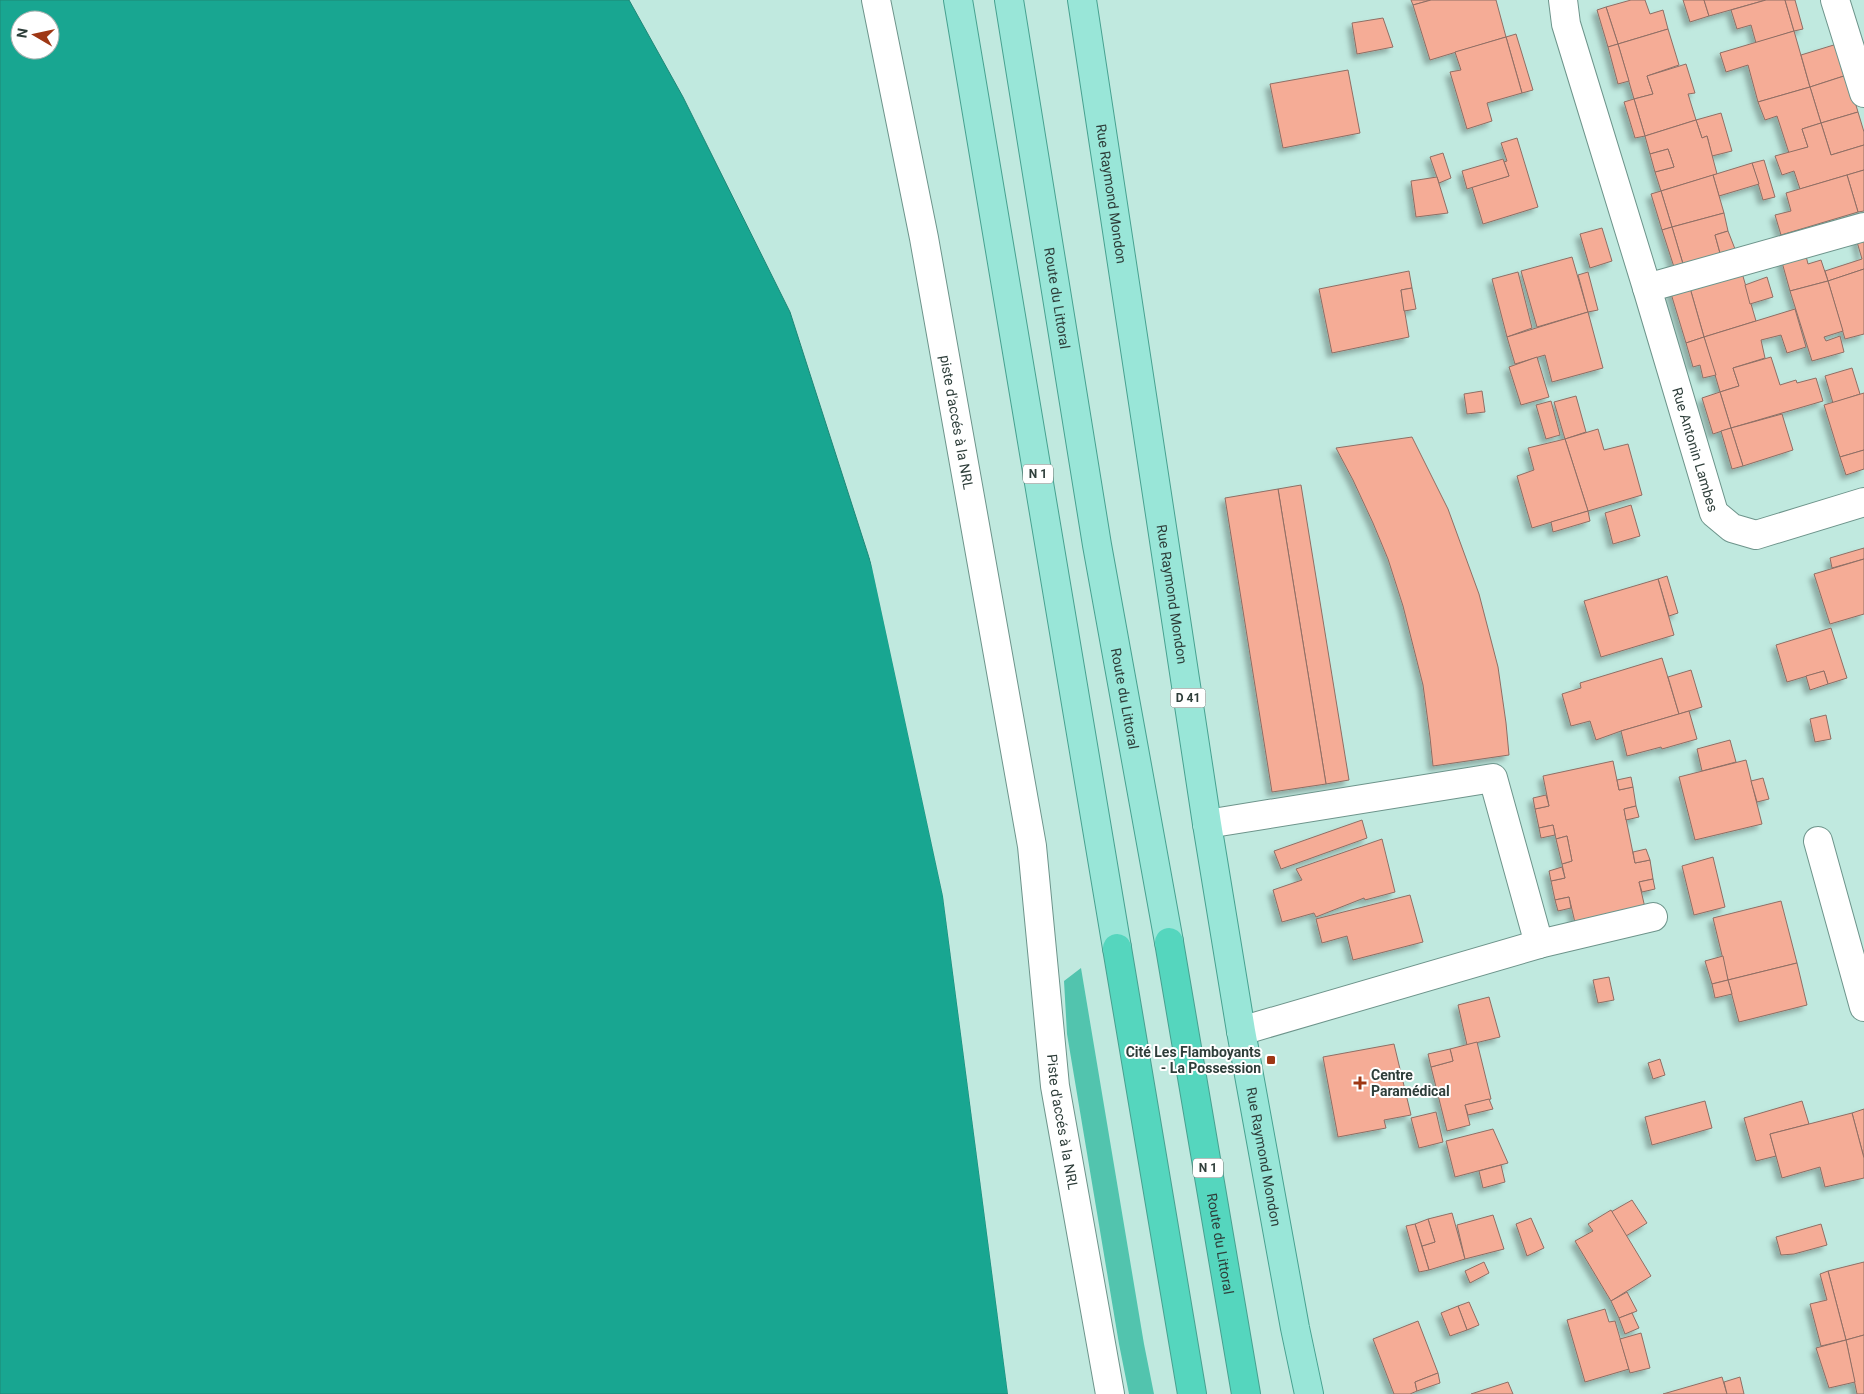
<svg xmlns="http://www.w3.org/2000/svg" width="1864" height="1394" font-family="Roboto,sans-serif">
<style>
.green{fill:#52c4ae}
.water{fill:#18a691;stroke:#1f8777;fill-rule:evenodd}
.pier{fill:#c0e9df}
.building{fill:#f5ac96;stroke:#8f6e64;filter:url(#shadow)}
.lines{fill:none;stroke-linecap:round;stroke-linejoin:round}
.minor-casing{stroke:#6d948b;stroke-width:30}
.major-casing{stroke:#47a190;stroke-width:30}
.highway-casing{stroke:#47a190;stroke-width:30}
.minor{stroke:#fff;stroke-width:28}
.major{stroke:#99e6d8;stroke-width:28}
.highway{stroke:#55d6be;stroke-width:28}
.poi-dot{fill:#9e3714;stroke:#fff;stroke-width:2}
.labels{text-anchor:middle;stroke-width:4;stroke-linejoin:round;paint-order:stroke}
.shield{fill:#fff;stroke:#6d7875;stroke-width:1}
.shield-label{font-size:12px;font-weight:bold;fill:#2e3e3a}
.street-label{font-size:14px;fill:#2e3e3a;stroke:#fff}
.poi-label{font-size:14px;font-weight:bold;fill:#2e3e3a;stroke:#fff;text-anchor:end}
</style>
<defs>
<filter id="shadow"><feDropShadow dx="-4.5" dy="4.5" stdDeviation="2.5" flood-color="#0004"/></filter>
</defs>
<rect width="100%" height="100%" fill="#c0e9df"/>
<polygon class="green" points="1081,968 1144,1344 1154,1394 1129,1394 1119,1344 1067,1034 1064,981"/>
<path class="water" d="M0 0H629L683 97 790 312 873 570 943 896 1008 1394H0ZM20 20H50V50H20Z"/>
<polygon class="pier" points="868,549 875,570 945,896 1011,1394 1008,1394 943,896"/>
<g class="building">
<polygon points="1411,0 1431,0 1413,5"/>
<polygon points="1431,0 1496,0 1506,37 1430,60 1413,5"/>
<polygon points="1631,0 1645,0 1650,14 1663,10 1668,29 1618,44 1606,7"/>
<polygon points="1683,0 1704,0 1709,16 1690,22"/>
<polygon points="1704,0 1766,0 1709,16"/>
<polygon points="1766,0 1785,0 1794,31 1756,43 1751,25 1737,29 1731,10"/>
<polygon points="1785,0 1795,0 1803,29 1794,31"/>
<polygon points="1606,7 1618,44 1608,47 1597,10"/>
<polygon points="1383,18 1393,47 1357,54 1352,23"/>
<polygon points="1668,29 1679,65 1647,76 1653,94 1634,99 1618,44"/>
<polygon points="1794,31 1810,87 1758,102 1748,65 1726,72 1720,53"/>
<polygon points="1516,34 1533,90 1522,93 1506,37"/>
<polygon points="1506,37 1522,93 1487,103 1492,121 1467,129 1450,72 1461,70 1455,52"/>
<polygon points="1618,44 1629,81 1618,84 1608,47"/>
<polygon points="1837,44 1847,75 1810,87 1801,55"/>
<polygon points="1686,64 1695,93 1688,94 1696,120 1645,136 1634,99 1653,94 1647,76"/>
<polygon points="1348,70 1360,133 1283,148 1270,84"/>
<polygon points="1847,75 1858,112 1821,123 1810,87"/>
<polygon points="1810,87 1821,123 1802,129 1808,147 1789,153 1777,116 1765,120 1758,102"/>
<polygon points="1634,99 1645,136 1635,138 1624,102"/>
<polygon points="1858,112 1864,132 1864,145 1831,155 1821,123"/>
<polygon points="1721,113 1732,151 1712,156 1707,136 1702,138 1696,120"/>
<polygon points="1696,120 1702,138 1707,136 1717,174 1661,191 1655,172 1674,167 1668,149 1650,154 1645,136"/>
<polygon points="1821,123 1831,155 1864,145 1864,170 1800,189 1794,171 1782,175 1775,156 1808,147 1802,129"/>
<polygon points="1517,138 1538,207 1483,224 1472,187 1509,176 1504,162 1507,161 1501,143"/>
<polygon points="1668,149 1674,167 1655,172 1650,154"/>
<polygon points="1443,153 1451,178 1439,183 1430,157"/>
<polygon points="1503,159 1509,176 1467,189 1462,171"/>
<polygon points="1764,160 1775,197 1763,200 1752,163"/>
<polygon points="1752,163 1759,184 1719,196 1713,175"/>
<polygon points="1864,170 1864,211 1858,212 1847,175"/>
<polygon points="1713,175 1724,213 1672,227 1661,191"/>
<polygon points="1847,175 1858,212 1781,235 1775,215 1791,211 1786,193"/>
<polygon points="1437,177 1448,213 1416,217 1411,181"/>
<polygon points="1661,191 1672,227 1662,230 1651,194"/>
<polygon points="1724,213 1728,231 1715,235 1720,253 1683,264 1672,227"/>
<polygon points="1672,227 1683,264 1674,267 1662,230"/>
<polygon points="1602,228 1612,261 1590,268 1580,234"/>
<polygon points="1728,231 1735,249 1720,253 1715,235"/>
<polygon points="1864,233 1864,269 1828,281 1825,271 1862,259 1855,235"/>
<polygon points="1804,248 1808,264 1821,260 1828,281 1790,291 1780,255"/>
<polygon points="1572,257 1588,312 1537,327 1521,271"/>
<polygon points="1740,266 1756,321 1704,337 1688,281"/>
<polygon points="1864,269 1864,334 1845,339 1828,281"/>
<polygon points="1409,271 1412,288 1401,290 1409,337 1332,353 1319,289"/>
<polygon points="1518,272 1532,328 1507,337 1492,279"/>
<polygon points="1588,272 1598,310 1588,312 1578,275"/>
<polygon points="1767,277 1773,297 1750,304 1745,285"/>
<polygon points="1688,281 1704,337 1686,343 1669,287"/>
<polygon points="1828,281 1843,331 1824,337 1826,341 1840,336 1844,352 1812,361 1790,291"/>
<polygon points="1412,288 1416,309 1404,311 1401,290"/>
<polygon points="1795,309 1806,347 1787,353 1781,335 1761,340 1765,358 1733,368 1739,386 1720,392 1704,337"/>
<polygon points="1588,312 1603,368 1552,382 1545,355 1515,364 1507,337"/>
<polygon points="1704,337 1716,375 1703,378 1700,365 1693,367 1686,343"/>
<polygon points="1537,357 1549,397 1521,405 1509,367"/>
<polygon points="1771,357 1780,385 1796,380 1797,383 1816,378 1823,401 1731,428 1720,392 1739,386 1733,368"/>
<polygon points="1852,368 1860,394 1833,403 1825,376"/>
<polygon points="1482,391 1485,412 1467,414 1464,394"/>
<polygon points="1720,392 1731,428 1713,434 1702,398"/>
<polygon points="1864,393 1864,450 1840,457 1824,405"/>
<polygon points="1576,396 1586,432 1565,439 1554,402"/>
<polygon points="1551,401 1560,435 1546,439 1536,405"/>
<polygon points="1782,414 1793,450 1743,466 1731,428"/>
<polygon points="1731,428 1743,466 1732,469 1721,431"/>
<polygon points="1598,429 1604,450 1628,444 1642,495 1588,511 1565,439"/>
<polygon points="1412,437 1448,509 1479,594 1498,667 1506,723 1509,755 1433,766 1430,737 1423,685 1403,606 1388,559 1373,523 1353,480 1336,448"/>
<polygon points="1565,439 1588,511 1532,528 1517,476 1534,470 1528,448"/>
<polygon points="1864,450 1864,469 1846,475 1840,457"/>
<polygon points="1301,485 1349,780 1326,784 1278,489"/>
<polygon points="1278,489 1326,784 1272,792 1225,498"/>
<polygon points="1631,505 1640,536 1613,544 1605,513"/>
<polygon points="1588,511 1590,521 1553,532 1551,522"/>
<polygon points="1864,548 1864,559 1832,568 1830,558"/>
<polygon points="1864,559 1864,614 1830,624 1814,574"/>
<polygon points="1667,576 1678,613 1669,616 1658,579"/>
<polygon points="1658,579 1674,635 1601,657 1584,601"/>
<polygon points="1831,628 1847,678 1828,684 1824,671 1787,682 1776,645"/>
<polygon points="1662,658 1679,714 1621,731 1596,740 1590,721 1571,726 1562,694 1581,688 1580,683"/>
<polygon points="1691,670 1702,707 1679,714 1668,677"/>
<polygon points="1824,671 1828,684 1810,690 1806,676"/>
<polygon points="1689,711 1697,739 1662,749 1661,747 1627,756 1621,731"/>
<polygon points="1826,715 1831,739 1815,742 1810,719"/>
<polygon points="1730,740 1736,762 1702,771 1697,749"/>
<polygon points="1746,760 1762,824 1695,840 1679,777"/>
<polygon points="1613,761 1619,790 1633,787 1636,806 1624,809 1635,863 1650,860 1653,879 1639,882 1646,912 1577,931 1569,897 1555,900 1551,881 1565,878 1562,864 1572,861 1567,836 1556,839 1553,825 1539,828 1535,809 1549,806 1543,776"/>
<polygon points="1631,777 1633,787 1619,790 1617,780"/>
<polygon points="1763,778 1769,799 1757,802 1751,781"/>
<polygon points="1546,795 1549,806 1535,809 1533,798"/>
<polygon points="1636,806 1639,817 1626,820 1624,809"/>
<polygon points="1362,820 1367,838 1281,869 1274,851"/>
<polygon points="1553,825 1555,835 1541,838 1539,828"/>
<polygon points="1567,836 1572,861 1562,864 1556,839"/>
<polygon points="1382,839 1395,892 1365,900 1364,898 1316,917 1314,913 1282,922 1273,890 1302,880 1296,869"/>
<polygon points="1646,849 1650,860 1635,863 1633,852"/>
<polygon points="1713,857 1725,907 1694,915 1682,866"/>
<polygon points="1562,867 1565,878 1551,881 1549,871"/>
<polygon points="1653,879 1655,889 1642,892 1639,882"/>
<polygon points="1410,895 1423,942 1353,960 1347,936 1322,943 1316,919"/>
<polygon points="1569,897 1571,908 1558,911 1555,900"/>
<polygon points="1781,901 1797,963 1728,980 1713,918"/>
<polygon points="1723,956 1728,980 1712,984 1705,961"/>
<polygon points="1797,963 1807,1005 1739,1022 1728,980"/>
<polygon points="1609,977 1614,1000 1598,1003 1593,980"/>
<polygon points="1728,980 1732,994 1715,998 1712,984"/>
<polygon points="1489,997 1500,1037 1467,1045 1458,1005"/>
<polygon points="1477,1042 1491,1099 1465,1105 1470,1125 1447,1131 1431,1067 1453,1061 1450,1049"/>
<polygon points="1394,1044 1411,1115 1384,1120 1386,1128 1338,1137 1323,1057"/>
<polygon points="1450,1049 1453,1061 1431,1067 1428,1054"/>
<polygon points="1660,1059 1665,1075 1653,1079 1648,1063"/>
<polygon points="1489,1099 1493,1109 1468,1115 1465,1105"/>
<polygon points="1705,1101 1712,1128 1652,1145 1645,1117"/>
<polygon points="1802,1101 1809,1124 1770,1134 1776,1156 1756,1161 1744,1118"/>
<polygon points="1864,1109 1864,1158 1852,1113"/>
<polygon points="1436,1112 1443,1142 1419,1148 1411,1118"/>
<polygon points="1852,1113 1864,1158 1864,1178 1825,1187 1820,1167 1782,1178 1770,1134"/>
<polygon points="1493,1129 1508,1163 1455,1177 1446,1141"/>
<polygon points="1501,1165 1505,1182 1483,1188 1479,1171"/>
<polygon points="1632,1200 1647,1223 1626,1236 1611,1212"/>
<polygon points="1611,1210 1651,1276 1611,1301 1575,1241 1593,1231 1588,1224"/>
<polygon points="1452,1213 1465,1259 1429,1270 1422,1246 1435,1242 1428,1219"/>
<polygon points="1493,1215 1504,1249 1465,1259 1457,1225"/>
<polygon points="1531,1218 1544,1248 1527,1256 1516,1224"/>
<polygon points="1428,1219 1435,1242 1422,1246 1415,1224"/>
<polygon points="1415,1224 1429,1270 1419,1272 1406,1226"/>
<polygon points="1821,1224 1827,1245 1794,1254 1781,1255 1776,1237"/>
<polygon points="1484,1262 1489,1273 1470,1283 1465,1271"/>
<polygon points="1864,1262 1864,1335 1846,1340 1828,1271"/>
<polygon points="1828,1271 1846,1340 1821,1346 1810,1304 1827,1300 1820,1274"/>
<polygon points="1627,1292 1637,1311 1619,1318 1611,1301"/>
<polygon points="1469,1302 1479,1325 1467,1330 1458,1306"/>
<polygon points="1458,1306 1467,1330 1450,1336 1441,1313"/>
<polygon points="1605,1309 1609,1322 1615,1321 1629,1369 1585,1382 1567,1320"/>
<polygon points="1632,1313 1639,1328 1625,1334 1619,1318"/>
<polygon points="1418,1321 1438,1373 1415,1382 1417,1391 1410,1394 1394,1394 1373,1339"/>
<polygon points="1641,1333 1650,1368 1630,1373 1620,1339"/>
<polygon points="1864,1335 1864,1394 1857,1394 1846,1340"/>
<polygon points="1846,1340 1855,1382 1829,1388 1816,1348"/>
<polygon points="1438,1373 1440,1383 1417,1391 1415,1382"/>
<polygon points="1722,1377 1727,1394 1663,1394"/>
<polygon points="1740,1377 1744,1394 1727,1394 1724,1382"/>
<polygon points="1508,1382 1513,1394 1471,1394"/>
</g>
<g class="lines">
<g class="minor-casing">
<g id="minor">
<path id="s1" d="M876 0 924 238 1032 846 1055 1086 1110 1394"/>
<path id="s2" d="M1563 0 1566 24 1647 288 1714 513 1732 528 1756 535 1864 502"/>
<polyline points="1835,0 1864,93"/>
<polyline points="1647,288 1864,227"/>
<polyline points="1207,824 1493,778 1539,944"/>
<polyline points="1818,841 1864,1007"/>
<polyline points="1241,1031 1539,944 1653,917"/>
</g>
</g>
<g class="major-casing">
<g id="major">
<polyline points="958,0 1117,948"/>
<path id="s3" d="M1009 0 1097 545 1169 942"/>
<path id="s4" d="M1082 0 1207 824 1241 1031 1295 1328 1309 1394"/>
</g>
</g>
<g class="highway-casing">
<g id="highway">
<path id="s5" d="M1169 942 1246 1394"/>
<polyline points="1117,948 1192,1394"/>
</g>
</g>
<use href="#minor" class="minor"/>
<use href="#major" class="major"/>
<use href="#highway" class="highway"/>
</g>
<g class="poi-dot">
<rect x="1266" y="1055" width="10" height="10" rx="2.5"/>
<path d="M1357.5 1075.5h5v5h5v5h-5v5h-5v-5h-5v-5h5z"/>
</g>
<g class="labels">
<g class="shield">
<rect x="1023" y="464.5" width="30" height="19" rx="4"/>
<rect x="1170.5" y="688.5" width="35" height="19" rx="4"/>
<rect x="1193" y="1158.5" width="30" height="19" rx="4"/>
</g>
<g class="shield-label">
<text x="1038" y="478">N 1</text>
<text x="1188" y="702">D 41</text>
<text x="1208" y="1172">N 1</text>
</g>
<g class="street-label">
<text dy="5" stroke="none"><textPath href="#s4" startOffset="196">Rue Raymond Mondon</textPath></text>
<text dy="5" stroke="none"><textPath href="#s3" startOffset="302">Route du Littoral</textPath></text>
<text dy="5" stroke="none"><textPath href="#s1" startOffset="430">piste d'accés à la NRL</textPath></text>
<text dy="5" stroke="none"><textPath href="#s2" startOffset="469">Rue Antonin Lambes</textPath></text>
<text dy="5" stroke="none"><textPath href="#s4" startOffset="601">Rue Raymond Mondon</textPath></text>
<text dy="5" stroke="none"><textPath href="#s3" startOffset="708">Route du Littoral</textPath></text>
<text dy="5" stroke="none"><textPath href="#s1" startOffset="1138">Piste d'accés à la NRL</textPath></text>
<text dy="5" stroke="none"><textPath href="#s4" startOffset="1171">Rue Raymond Mondon</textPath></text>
<text dy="5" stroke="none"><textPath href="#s5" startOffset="306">Route du Littoral</textPath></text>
</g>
<g class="poi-label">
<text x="1261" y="1057">Cité Les Flamboyants<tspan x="1261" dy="16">- La Possession</tspan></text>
<text x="1371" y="1080" text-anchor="start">Centre<tspan x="1371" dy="16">Paramédical</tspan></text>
</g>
</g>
<g transform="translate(35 35) rotate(279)"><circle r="24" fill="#ffffff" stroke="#abb2b0"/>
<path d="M0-4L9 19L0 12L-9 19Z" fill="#9e3714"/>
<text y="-8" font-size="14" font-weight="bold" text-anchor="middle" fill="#2e3e3a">N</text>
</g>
</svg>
